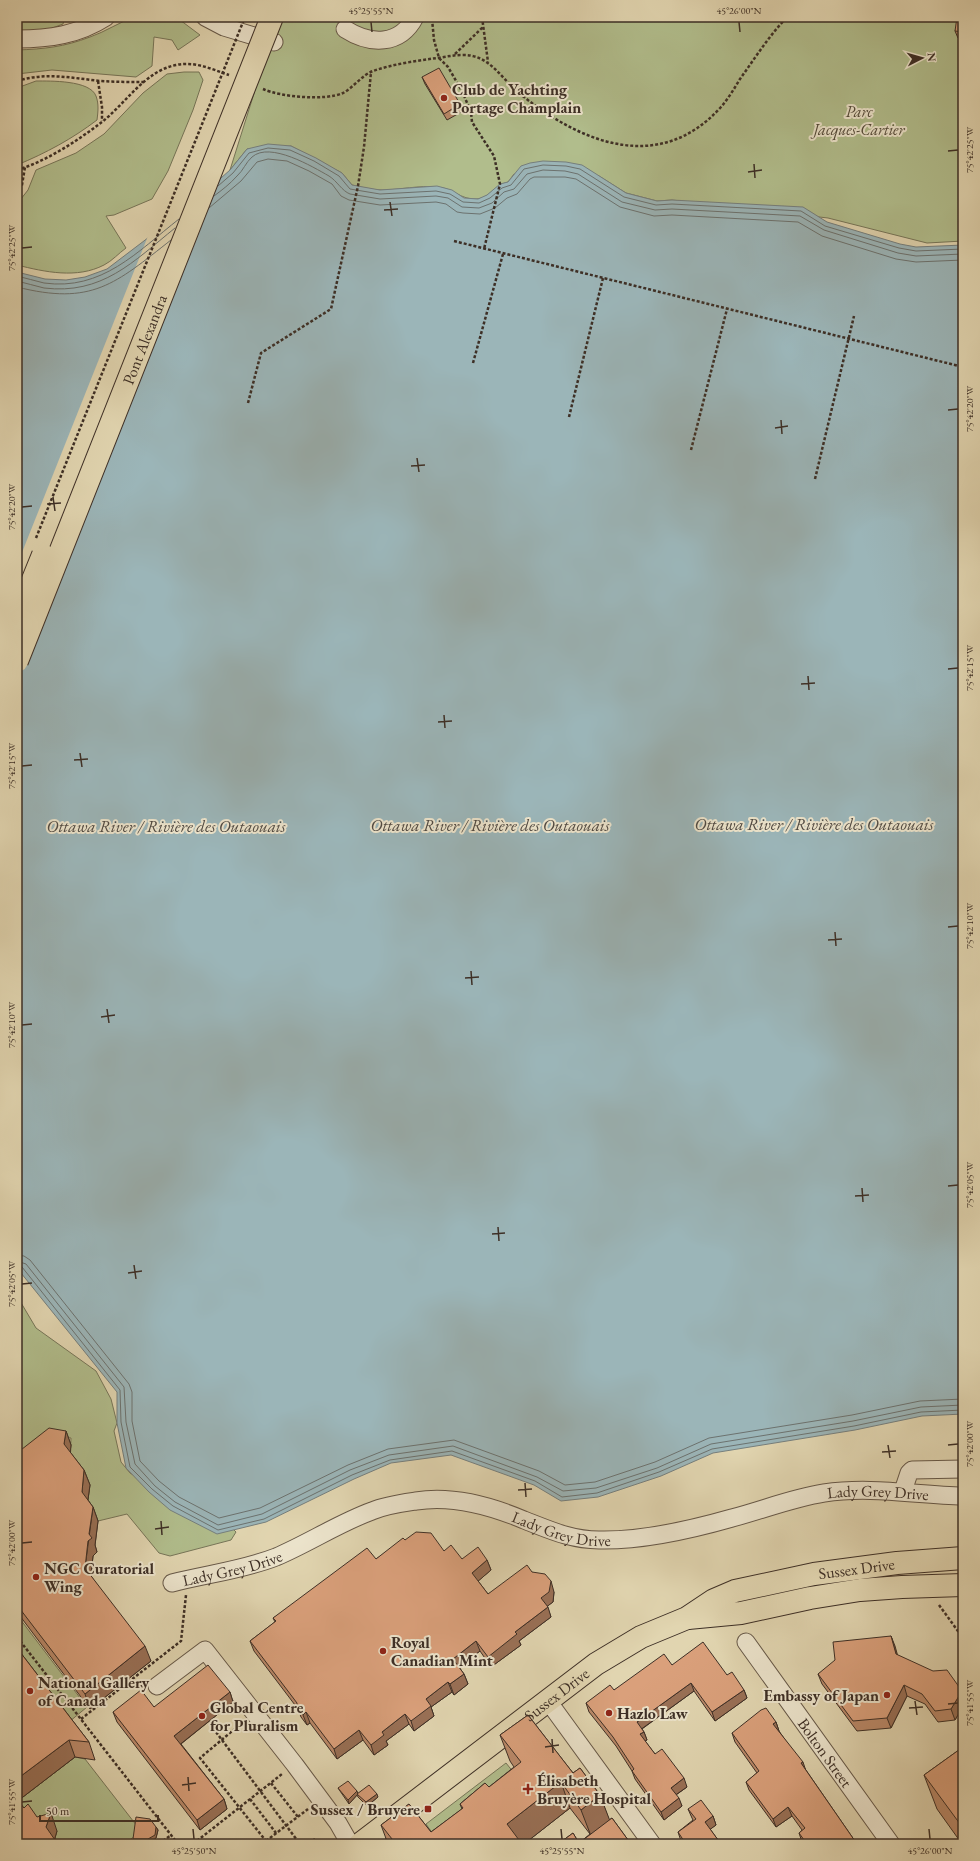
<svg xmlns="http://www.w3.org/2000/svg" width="980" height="1861" font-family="'EB Garamond',serif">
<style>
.green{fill:#b1bd8c;stroke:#777659}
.water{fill:#9bb5b8;stroke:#757f7e}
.pier{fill:#e1d5b0}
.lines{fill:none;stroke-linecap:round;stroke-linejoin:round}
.shore{stroke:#6c726f;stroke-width:1}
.minor-casing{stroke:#665848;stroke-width:19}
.major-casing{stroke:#3d2f26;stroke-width:24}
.path{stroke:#3d2f26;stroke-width:2.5;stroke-dasharray:3 2;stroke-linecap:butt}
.minor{stroke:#ece4cc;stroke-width:17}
.major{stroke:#e1d5b0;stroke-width:22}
.major-bridge-casing{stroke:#3d2f26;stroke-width:24;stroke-linecap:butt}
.path-bridge{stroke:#3d2f26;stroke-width:2.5;stroke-dasharray:3 2;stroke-linecap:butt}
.major-bridge{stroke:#e1d5b0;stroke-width:22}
.wall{fill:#bb8a6a;stroke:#3d2f26}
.shaded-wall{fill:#997056;stroke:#3d2f26}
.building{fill:#daa07b;stroke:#3d2f26}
.ticks{fill:none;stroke:#3d2f26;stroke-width:1.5}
.poi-dot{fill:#8f2418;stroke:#ece4cc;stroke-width:1.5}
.labels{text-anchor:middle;stroke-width:4;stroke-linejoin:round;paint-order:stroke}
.poi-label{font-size:16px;font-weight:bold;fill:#3d2f26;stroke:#ece4cc;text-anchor:start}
.park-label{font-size:16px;font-style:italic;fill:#544b3a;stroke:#ece4cc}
.street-label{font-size:16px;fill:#3d2f26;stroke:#ece4cc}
.water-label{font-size:17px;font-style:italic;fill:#504a43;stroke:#ece4cc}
.neatline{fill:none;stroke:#3d2f26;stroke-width:1.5}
.ticks-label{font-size:10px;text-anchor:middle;fill:#3d2f26}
</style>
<rect width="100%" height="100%" fill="#e1d5b0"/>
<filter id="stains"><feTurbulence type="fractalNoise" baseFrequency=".005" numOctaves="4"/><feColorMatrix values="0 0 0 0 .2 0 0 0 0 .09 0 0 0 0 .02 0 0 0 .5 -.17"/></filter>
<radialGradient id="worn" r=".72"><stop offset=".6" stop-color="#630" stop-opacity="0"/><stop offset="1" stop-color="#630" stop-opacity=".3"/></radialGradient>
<g class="green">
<polygon points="17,17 65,17 63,24 42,32 17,31"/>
<path d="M135 17H176L200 35 178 50 172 40 154 37 152 66 136 77 52 70 17 74V50C44 49 64 47 90 37 105 32 119 22 135 17Z"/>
<path d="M278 17H963V241L927 243 828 218 672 200 657 201 626 193 599 176 514 174 508 182C494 185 490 198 477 199 460 200 454 188 437 187 419 185 400 190 382 190 372 190 361 187 352 185L342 173 291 146 247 149 230 170Z"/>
<path d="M184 72H199L203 80 193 110 168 171 152 199 114 215 106 216 126 248C119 253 112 261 104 265 77 279 45 272 17 265V204L28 190 36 170 76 153 104 134 143 93 167 74Z"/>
<path d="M36 81C50 81 90 80 96 96 99 104 98 112 97 120 72 139 46 153 17 165V88Z"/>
<polygon points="17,1296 36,1328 96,1371 111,1399 117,1423 114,1431 121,1462 130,1473 208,1522 230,1526 236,1532 231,1540 170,1556 159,1553 127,1514 98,1521 87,1506 70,1459 71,1438 56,1436 17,1454"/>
<polygon points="17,1615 87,1707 69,1722 17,1654"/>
<polygon points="75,1757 85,1759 137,1826 135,1836 124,1844 43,1844 18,1812 19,1800"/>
<polygon points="506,1763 526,1788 440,1844 426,1824"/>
</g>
<polygon class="water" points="268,144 291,146 316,158 342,173 352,185 380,190 437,186 452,190 464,198 478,199 487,195 500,184 508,182 521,166 530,163 543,161 566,162 582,165 626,193 657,201 672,200 803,207 827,222 900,244 916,247 963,245 963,1414 922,1416 855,1430 713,1453 661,1476 598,1497 561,1501 534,1485 451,1455 391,1463 354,1479 266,1522 217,1534 170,1510 149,1492 126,1468 117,1423 117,1392 17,1268 17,272 45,279 66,280 85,277 107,269 186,209 230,170 247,149"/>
<polygon class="pier" points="216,180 17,681 17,565 148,236"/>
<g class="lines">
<g class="shore">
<polyline points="218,186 233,173 249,153 268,148 290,150 314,161 339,176 350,189 380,194 436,191 450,194 463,202 479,203 490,198 502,188 511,185 524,169 543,165 566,166 580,169 624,197 656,205 672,204 801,211 825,226 899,248 916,251 963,249"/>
<path d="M214 196C222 190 230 184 237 176 243 171 246 162 252 157 270 141 313 167 329 176 337 181 342 191 350 194L380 199 436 196 448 198 462 207 479 208 492 203 504 192 514 189 527 174 543 170 565 171 578 174 622 202 655 210 672 209 800 216 824 230 898 253 916 256 963 254"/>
<polyline points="209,208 241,181 257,162 268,159 287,161 309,171 332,184 341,196 349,200 380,205 436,202 446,204 457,212 463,213 480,214 495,208 507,198 517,194 530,179 534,177 565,177 576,179 620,207 654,216 672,215 798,222 822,236 896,259 916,262 963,260"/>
<path d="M17 276C26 278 35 281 44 283 102 291 137 252 179 219"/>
<path d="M17 281C26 283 35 286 44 288 102 295 133 262 175 228"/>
<path d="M17 287C92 306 115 284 171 240"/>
<polyline points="17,1255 24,1256 30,1260 129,1384 132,1392 132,1421 140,1461 159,1481 179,1497 219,1518 260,1508 348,1465 388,1449 454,1440 539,1471 565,1485 595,1482 655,1462 709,1438 852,1415 920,1401 963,1399"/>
<polyline points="17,1261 26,1264 124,1387 126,1422 135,1464 155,1486 175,1502 218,1525 262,1514 350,1470 389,1455 453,1446 537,1477 563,1491 596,1488 657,1468 711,1444 853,1421 921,1407 963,1405"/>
<polyline points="17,1266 22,1267 120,1390 121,1422 130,1467 152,1489 173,1506 218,1530 264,1519 352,1475 390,1460 452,1451 535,1481 562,1497 597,1493 659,1472 712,1449 854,1426 921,1412 963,1410"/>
</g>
<g class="minor-casing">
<g id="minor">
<polyline points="205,17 224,27 274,42"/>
<path d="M345 29C370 45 400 46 415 17"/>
<path d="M17 39C49 39 78 35 106 17"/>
<polyline points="903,1491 909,1473 912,1470 963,1469"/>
<path id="s1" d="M172 1583C207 1574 243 1570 276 1557 309 1543 339 1523 372 1511 386 1505 402 1503 416 1501 453 1495 491 1506 524 1520 550 1530 571 1540 599 1540 643 1541 690 1530 732 1518 763 1510 792 1498 824 1493 871 1486 916 1495 963 1496"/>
<path id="s2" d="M746 1642 891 1844"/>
<polyline points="157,1686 205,1650 295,1765 338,1823 350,1844"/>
<polyline points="548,1701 652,1844"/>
</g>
</g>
<g class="major-casing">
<g id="major">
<polyline points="688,1618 741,1613 810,1598 860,1590 902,1587 963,1585"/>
<path id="s3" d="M360 1844 596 1664 641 1637 687 1618 714 1600 735 1591 814 1574 897 1563 963 1558"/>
</g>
</g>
<g class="path">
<polyline points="482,17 488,62"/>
<polyline points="432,19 434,40 439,58 448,67 462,91 471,112 472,122 494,156 500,184 484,249"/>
<polyline points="455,54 483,27"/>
<path d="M17 81C46 72 72 78 100 81 115 82 130 82 144 82"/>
<polyline points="98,81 102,107 102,121"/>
<path d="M263 89C281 97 325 101 343 93 354 87 362 75 373 71 393 64 416 61 437 58 445 57 453 55 462 55 489 54 500 77 519 93 579 142 659 176 721 107 728 99 734 89 740 79 755 58 769 36 787 17"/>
<path d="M17 170C47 161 77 141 102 122 126 103 145 71 176 65 195 61 211 69 229 75"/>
<polyline points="17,194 22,185 25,167"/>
<polyline points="454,241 963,367"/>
<polyline points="473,363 503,254"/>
<polyline points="248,403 261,353 331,309 358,186 364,147 371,72"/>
<polyline points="569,417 603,278"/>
<polyline points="691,450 727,309"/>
<polyline points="815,479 854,316"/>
<polyline points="939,1605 963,1638"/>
<polyline points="17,1637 178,1844"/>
<polyline points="127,1684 129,1687 143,1686"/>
<polyline points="81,1719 181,1641 186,1595"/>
<polyline points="243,1722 200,1758 266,1841"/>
<polyline points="216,1732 300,1844"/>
<polyline points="271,1783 298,1817"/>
<polyline points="250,1799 276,1833"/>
<polyline points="159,1844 171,1835"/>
<polyline points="193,1844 282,1774"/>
<polyline points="262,1844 308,1809"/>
<polyline points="309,1844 315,1839"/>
</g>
<use href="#minor" class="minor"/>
<use href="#major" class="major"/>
<g class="major-bridge-casing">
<g id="major-bridge">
<polyline points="17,619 43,555"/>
<path id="s4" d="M17 661 272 17"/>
</g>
</g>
<polyline class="path-bridge" points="36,538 245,17"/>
<use href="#major-bridge" class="major-bridge"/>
</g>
<g class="wall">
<polygon points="963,17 963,39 958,38 955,31"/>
<polygon points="422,77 460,104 463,111 447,120 425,84"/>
<polygon points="66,1431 71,1445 70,1452 84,1470 90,1485 88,1500 93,1507 98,1521 95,1545 97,1552 93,1556 91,1576 151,1661 90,1709 17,1612 17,1453"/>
<polygon points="405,1540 444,1551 462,1559 487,1560 491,1570 478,1581 488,1594 532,1572 554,1592 553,1602 547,1606 551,1617 519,1641 521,1645 491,1667 480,1651 459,1667 464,1674 468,1684 454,1695 452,1692 431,1707 434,1716 414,1731 409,1724 386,1741 388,1745 374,1755 363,1740 337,1759 310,1723 307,1725 301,1717 298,1709 254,1651 250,1641 275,1622 273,1618 376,1559"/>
<polygon points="891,1636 897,1655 962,1691 963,1693 963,1706 955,1720 938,1722 925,1704 907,1696 891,1728 857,1731 822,1684 818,1674"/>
<polygon points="17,1648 89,1742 95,1760 75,1757 19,1800 19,1802 24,1808 57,1831 55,1838 57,1844 17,1844"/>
<polygon points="672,1665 727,1675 744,1690 747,1698 715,1721 694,1691 642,1729 644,1732 647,1740 645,1741 655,1754 687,1787 676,1795 682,1806 664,1820 635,1779 632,1771 616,1746 589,1712 586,1703 614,1690"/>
<polygon points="230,1692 233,1702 181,1744 224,1799 227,1809 200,1830 117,1722 113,1712 154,1707"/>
<polygon points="528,1715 573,1773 580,1768 600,1795 609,1820 612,1818 631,1844 558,1844 573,1833 579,1843 590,1834 570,1808 524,1844 388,1844 381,1825 409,1804 431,1832 462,1809 460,1804 485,1783 489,1787 514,1767 510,1761 500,1735"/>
<polygon points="776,1722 779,1731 857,1844 804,1844 802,1842 799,1833 802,1830 792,1816 776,1827 749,1790 746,1782 757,1773 735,1742 732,1733"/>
<polygon points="963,1747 963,1844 962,1844 937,1809 924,1775"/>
<polygon points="338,1788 357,1793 378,1797 367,1806 358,1797 357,1795 349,1804 340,1791"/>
<polygon points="688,1809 713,1816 716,1825 710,1829 721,1844 683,1844 681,1841 678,1832 693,1820 692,1818"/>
<polygon points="156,1827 158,1830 156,1838 149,1843 134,1842 133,1839"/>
</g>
<g class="shaded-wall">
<polygon points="66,1431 71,1445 70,1459 64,1444"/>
<polygon points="84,1470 90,1485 87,1506 82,1492"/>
<polygon points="93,1507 98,1521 95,1545 97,1552 93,1556 90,1582 85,1568"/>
<polygon points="487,1560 491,1570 476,1583 472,1573"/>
<polygon points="551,1581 554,1592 553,1602 545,1608 541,1598"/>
<polygon points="548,1607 551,1617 519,1641 521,1645 491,1667 488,1657 515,1632"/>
<polygon points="891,1636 895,1646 900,1664 896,1654"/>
<polygon points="476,1641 480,1651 456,1669 453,1659"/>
<polygon points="145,1646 151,1661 90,1709 85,1694"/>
<polygon points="464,1674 468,1684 454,1695 450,1684"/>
<polygon points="448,1682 452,1692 431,1707 434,1716 414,1731 411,1721 426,1699"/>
<polygon points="691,1683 694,1691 640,1730 637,1722"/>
<polygon points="904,1685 907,1696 891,1728 887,1718"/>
<polygon points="744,1690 747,1698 715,1721 712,1712"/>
<polygon points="962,1691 963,1693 963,1706 955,1720 951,1709"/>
<polygon points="230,1692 233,1702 178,1746 174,1736"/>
<polygon points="306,1712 310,1723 307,1725 303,1715"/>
<polygon points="405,1714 409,1724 386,1741 388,1745 374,1755 371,1745 382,1732"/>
<polygon points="776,1722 779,1731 776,1733 773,1724"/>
<polygon points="359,1730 363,1740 337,1759 334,1749"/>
<polygon points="644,1732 647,1740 643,1742 640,1734"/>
<polygon points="69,1740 75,1757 19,1800 18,1812 17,1808 17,1779"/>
<polygon points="803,1762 806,1771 801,1763"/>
<polygon points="684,1778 687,1787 674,1796 671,1788"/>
<polygon points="561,1782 570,1808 524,1844 514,1844 507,1824"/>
<polygon points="357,1791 358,1794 349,1804 348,1800"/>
<polygon points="377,1794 378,1797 367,1806 366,1802"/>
<polygon points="600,1795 610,1821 591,1836 581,1810"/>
<polygon points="679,1798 682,1806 664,1820 661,1812"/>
<polygon points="224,1799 227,1809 200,1830 197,1820"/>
<polygon points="788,1807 792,1816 776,1827 773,1819"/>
<polygon points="51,1813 57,1831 54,1841 55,1840 57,1844 51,1844 46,1827"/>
<polygon points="713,1816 716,1825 708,1831 705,1822"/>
<polygon points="156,1827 158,1830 156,1838 149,1843 148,1839"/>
</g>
<g class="building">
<polygon points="957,17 963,17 963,32 955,31"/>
<polygon points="439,68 460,104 444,114 422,77"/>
<polygon points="49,1428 66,1431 64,1444 84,1470 82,1492 93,1507 89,1534 92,1538 88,1541 85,1568 145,1646 85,1694 17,1605 17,1453"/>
<polygon points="416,1532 431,1533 444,1551 451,1545 462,1559 478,1547 487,1560 472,1573 488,1594 527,1565 532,1572 545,1574 551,1581 549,1592 541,1598 548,1607 515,1632 517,1634 488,1657 476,1641 453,1659 464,1674 450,1684 448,1682 426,1699 431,1706 411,1721 405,1714 382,1732 384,1735 371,1745 359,1730 334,1749 306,1712 303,1715 297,1706 297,1703 250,1641 276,1621 273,1618 367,1548 376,1559 403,1538 405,1540"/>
<polygon points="891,1636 896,1654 933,1671 947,1670 962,1691 951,1709 935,1711 922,1694 904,1685 887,1718 853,1721 818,1674 835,1660 833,1642"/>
<polygon points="703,1642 727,1675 732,1672 744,1690 712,1712 691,1683 637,1722 644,1732 640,1734 655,1754 662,1749 684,1778 671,1788 679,1798 661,1812 632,1771 634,1769 613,1737 586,1703 610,1685 614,1690 664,1654 672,1665"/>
<polygon points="17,1648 89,1742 69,1740 17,1779"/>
<polygon points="208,1665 230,1692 174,1736 224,1799 197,1820 113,1712 141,1690 154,1707"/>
<polygon points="766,1708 776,1722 773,1724 803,1762 801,1763 857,1844 817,1844 816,1842 813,1844 811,1842 807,1844 799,1833 805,1828 788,1807 773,1819 746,1782 759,1771 732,1733 761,1710"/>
<polygon points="528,1715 573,1773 580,1768 600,1795 581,1810 561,1782 507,1824 522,1844 396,1844 381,1825 409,1804 431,1832 463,1808 460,1804 485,1783 489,1787 521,1762 500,1735"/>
<polygon points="963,1747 963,1828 924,1775"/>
<polygon points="348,1781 357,1791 348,1800 338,1788"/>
<polygon points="369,1785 377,1794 366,1802 357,1794"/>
<polygon points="17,1800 24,1808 28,1804 37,1817 51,1813 46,1827 55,1840 51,1844 17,1844"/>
<polygon points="701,1800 713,1816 705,1822 721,1844 686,1844 678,1832 696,1819 688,1809"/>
<polygon points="136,1817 150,1819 156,1827 155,1835 148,1839 133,1839"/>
<polygon points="612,1818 631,1844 558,1844 573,1833 579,1843"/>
</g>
<path class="ticks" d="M371 22 372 32M739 22 740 32M948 151 958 150M754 164 755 178M748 172 762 170M390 202 392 216M384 210 398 209M22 248 32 247M948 410 958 409M781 420 782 434M775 428 788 426M417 458 419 472M411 466 425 465M53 497 55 511M47 504 61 503M22 507 32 506M948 669 958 668M808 676 809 690M801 684 815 683M444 715 445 728M438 722 452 721M80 753 82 767M74 760 88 759M22 766 32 765M948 927 958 926M835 932 836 946M828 940 842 939M471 971 472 985M465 978 479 977M107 1009 109 1023M101 1017 115 1015M22 1025 32 1024M948 1186 958 1185M862 1188 863 1202M855 1196 869 1195M498 1227 499 1241M492 1234 505 1233M134 1265 136 1279M128 1273 142 1271M22 1284 32 1283M888 1445 890 1458M948 1445 958 1444M882 1452 896 1451M525 1483 526 1497M518 1490 532 1489M161 1521 162 1535M155 1529 169 1527M22 1543 32 1542M915 1701 917 1715M948 1704 958 1703M909 1708 923 1707M552 1739 553 1753M545 1747 559 1745M188 1777 189 1791M182 1785 196 1783M22 1802 32 1801M193 1829 194 1839M561 1829 562 1839M929 1829 930 1839"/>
<g class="poi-dot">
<circle cx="444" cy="98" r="4"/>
<circle cx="36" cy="1577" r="4"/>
<circle cx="383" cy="1651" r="4"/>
<circle cx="30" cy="1691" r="4"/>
<circle cx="887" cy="1695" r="4"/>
<circle cx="609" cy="1713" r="4"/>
<circle cx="202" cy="1716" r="4"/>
<path d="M526 1783h4v4h4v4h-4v4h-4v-4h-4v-4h4z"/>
<rect x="424" y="1805" width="8" height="8" rx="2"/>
</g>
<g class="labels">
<g class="poi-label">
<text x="452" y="95">Club de Yachting<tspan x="452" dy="18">Portage Champlain</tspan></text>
<text x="44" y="1574">NGC Curatorial<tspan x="44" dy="18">Wing</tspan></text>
<text x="391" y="1648">Royal<tspan x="391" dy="18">Canadian Mint</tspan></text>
<text x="38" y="1688">National Gallery<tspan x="38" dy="18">of Canada</tspan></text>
<text x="879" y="1701" text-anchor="end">Embassy of Japan</text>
<text x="210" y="1713">Global Centre<tspan x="210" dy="18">for Pluralism</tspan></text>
<text x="617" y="1719">Hazlo Law</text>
<text x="537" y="1786">Élisabeth<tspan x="537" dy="18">Bruyère Hospital</tspan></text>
<text x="420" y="1815" text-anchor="end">Sussex / Bruyere</text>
</g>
<g class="park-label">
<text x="859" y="117">Parc<tspan x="859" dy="18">Jacques-Cartier</tspan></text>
</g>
<g class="street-label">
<text dy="6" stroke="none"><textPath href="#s4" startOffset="346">Pont Alexandra</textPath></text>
<text dy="6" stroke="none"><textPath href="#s1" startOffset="733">Lady Grey Drive</textPath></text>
<text dy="6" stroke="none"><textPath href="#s1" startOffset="409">Lady Grey Drive</textPath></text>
<text dy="6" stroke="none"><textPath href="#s1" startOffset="62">Lady Grey Drive</textPath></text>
<text dy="6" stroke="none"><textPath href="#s3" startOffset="578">Sussex Drive</textPath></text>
<text dy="6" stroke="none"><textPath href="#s3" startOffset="247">Sussex Drive</textPath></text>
<text dy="6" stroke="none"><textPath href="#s2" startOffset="136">Bolton Street</textPath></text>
</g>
<g class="water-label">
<text x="814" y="830">Ottawa River / Rivière des Outaouais</text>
<text x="490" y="831">Ottawa River / Rivière des Outaouais</text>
<text x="166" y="832">Ottawa River / Rivière des Outaouais</text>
</g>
</g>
<rect width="980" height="1861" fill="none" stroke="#e1d5b0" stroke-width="44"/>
<g transform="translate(922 58) rotate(84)" stroke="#ece4cc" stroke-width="3" paint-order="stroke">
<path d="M0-3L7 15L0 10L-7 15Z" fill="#3d2f26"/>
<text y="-6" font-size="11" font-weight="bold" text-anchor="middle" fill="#3d2f26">N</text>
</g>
<path d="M40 1815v6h118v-6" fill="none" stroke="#3d2f26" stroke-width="2"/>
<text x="46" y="1815" font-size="12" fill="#3d2f26" stroke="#ece4cc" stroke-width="3" paint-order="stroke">50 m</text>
<rect x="22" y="22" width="936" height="1817" class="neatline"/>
<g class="ticks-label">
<text x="371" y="14">45°25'55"N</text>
<text x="739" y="14">45°26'00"N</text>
<text transform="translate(969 150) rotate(-90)" y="4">75°42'25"W</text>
<text transform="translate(11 248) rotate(-90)" y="4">75°42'25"W</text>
<text transform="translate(969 409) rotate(-90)" y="4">75°42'20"W</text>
<text transform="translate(11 507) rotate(-90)" y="4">75°42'20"W</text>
<text transform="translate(969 668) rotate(-90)" y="4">75°42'15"W</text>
<text transform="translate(11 766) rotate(-90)" y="4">75°42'15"W</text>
<text transform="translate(969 926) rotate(-90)" y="4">75°42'10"W</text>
<text transform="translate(11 1025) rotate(-90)" y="4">75°42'10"W</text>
<text transform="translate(969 1185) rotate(-90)" y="4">75°42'05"W</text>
<text transform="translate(11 1284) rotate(-90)" y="4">75°42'05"W</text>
<text transform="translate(969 1444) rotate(-90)" y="4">75°42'00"W</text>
<text transform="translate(11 1543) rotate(-90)" y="4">75°42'00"W</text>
<text transform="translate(969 1703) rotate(-90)" y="4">75°41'55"W</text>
<text transform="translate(11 1802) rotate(-90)" y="4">75°41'55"W</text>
<text x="194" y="1854">45°25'50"N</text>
<text x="562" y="1854">45°25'55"N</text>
<text x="930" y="1854">45°26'00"N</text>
</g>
<rect width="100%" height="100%" filter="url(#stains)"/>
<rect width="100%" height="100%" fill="url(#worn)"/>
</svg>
